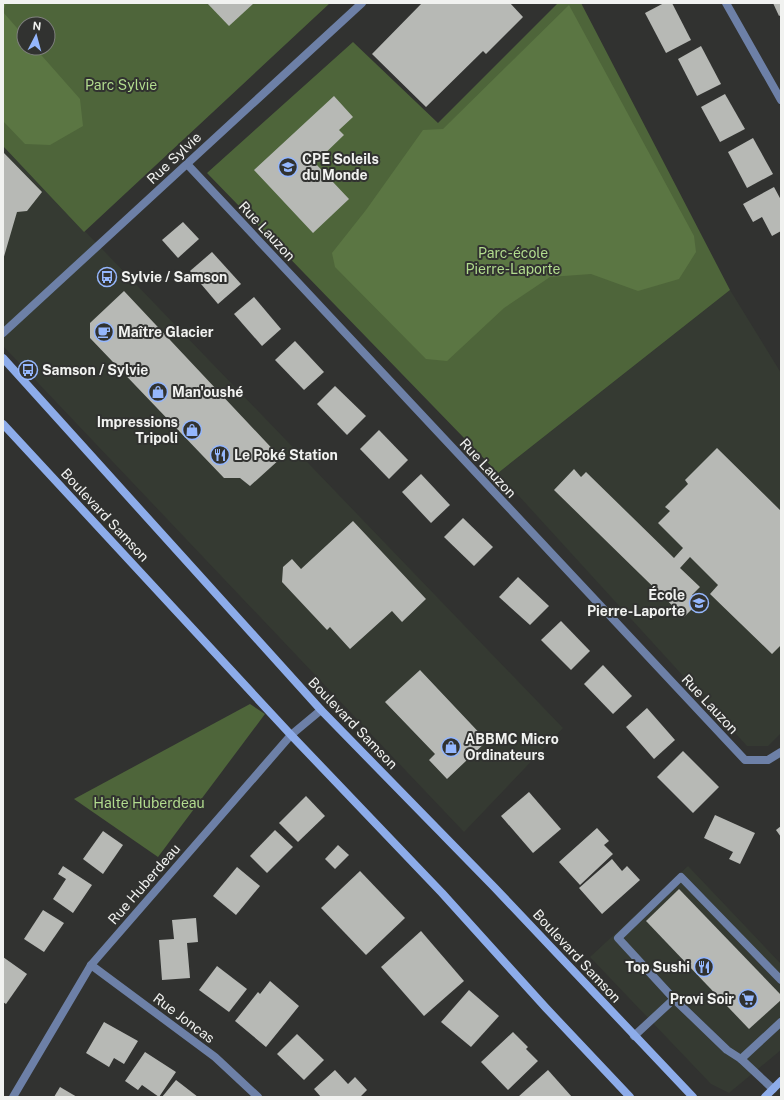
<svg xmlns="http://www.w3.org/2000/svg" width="784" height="1100" font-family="'Public Sans',sans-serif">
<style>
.built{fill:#353a32}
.green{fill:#4e653a;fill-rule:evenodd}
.forest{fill:#5b7643}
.building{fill:#b7b9b5}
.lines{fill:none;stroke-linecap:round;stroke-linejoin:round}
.lane{stroke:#6d80a7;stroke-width:8}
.street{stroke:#6d80a7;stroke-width:8}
.secondary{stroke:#8dacea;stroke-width:8}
.labels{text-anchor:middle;stroke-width:4;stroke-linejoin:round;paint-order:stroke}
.park-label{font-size:14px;fill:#b2dc8e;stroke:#313230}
.street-label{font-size:14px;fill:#f1f2f0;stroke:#313230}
.poi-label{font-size:14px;font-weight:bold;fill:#f1f2f0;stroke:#313230;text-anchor:start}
</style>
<rect width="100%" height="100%" fill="#313230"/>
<g class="built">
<polygon points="3,146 563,728 464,832 3,346"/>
<polygon points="730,290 781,373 781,733 768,746 747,746 498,473"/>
<polygon points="688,866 781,964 781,1050 729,1093 711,1084 590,957"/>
</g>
<g class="green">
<path d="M3 3H330L84 232 3 146ZM24 24H48V48H24Z"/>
<polygon points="558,3 581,3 730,290 498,473 207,173 353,42 438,123"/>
<polygon points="250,704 265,714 158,857 74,799"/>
</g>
<g class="forest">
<polygon points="3,3 6,3 3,12 24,36 24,48 35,48 80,99 83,126 50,145 25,144 3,121"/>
<polygon points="569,5 694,236 696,252 679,279 638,291 591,274 550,277 504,308 447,361 426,359 335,267 332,253 366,210 423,130 443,129"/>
</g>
<g class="building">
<polygon points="207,3 254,3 229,26"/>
<polygon points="422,3 510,3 523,17 486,54 483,51 426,107 372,54"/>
<polygon points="664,3 672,3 691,40 666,53 645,13"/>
<polygon points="773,3 781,3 781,15 779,16"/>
<polygon points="701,46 721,84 697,96 678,59"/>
<polygon points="725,94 745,129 720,142 701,107"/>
<polygon points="334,96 353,117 339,130 344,135 315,163 349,199 313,233 254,170"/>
<polygon points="753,138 773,174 747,188 728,152"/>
<polygon points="3,152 42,192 27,211 17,212 3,260"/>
<polygon points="774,187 781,200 781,231 772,236 762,217 753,222 743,204"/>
<polygon points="183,222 199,239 178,258 162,240"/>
<polygon points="212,252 241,284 218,304 190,271"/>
<polygon points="124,291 281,458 250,486 240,478 224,478 90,338 90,323"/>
<polygon points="254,297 281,329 262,346 234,314"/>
<polygon points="295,341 324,372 304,390 275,360"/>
<polygon points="335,386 366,416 347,435 317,404"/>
<polygon points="379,430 408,460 389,479 360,449"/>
<polygon points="717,448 781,511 781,645 772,654 710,594 718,585 690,557 680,568 700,587 692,595 699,602 684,617 554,490 574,469 581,477 586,472 674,558 683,548 658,523 670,511 665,507 688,484 685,480"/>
<polygon points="421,474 450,505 431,523 402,492"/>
<polygon points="463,518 493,547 474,566 444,537"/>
<polygon points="353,521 426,599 402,622 392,611 350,649 330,627 327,630 282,582 283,567 292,559 301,569"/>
<polygon points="518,577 549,606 530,625 499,597"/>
<polygon points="561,621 590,651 571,670 541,640"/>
<polygon points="603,665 632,696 613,714 584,684"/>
<polygon points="420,670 487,741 447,779 429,760 435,754 385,702"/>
<polygon points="647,708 675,740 654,759 626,727"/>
<polygon points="683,751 719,787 693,813 657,777"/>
<polygon points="529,792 561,829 533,853 501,816"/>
<polygon points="306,796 325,816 298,842 279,823"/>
<polygon points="715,815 755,833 740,864 729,859 733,852 704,838"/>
<polygon points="781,826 781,837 776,830"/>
<polygon points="597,828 609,841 604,845 613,854 580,885 559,862"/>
<polygon points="275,830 293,847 267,873 250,856"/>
<polygon points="103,831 123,845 103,874 83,859"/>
<polygon points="338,845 349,855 335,869 325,859"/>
<polygon points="612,859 622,871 627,866 640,880 602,914 579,888"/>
<polygon points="63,866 92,885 73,913 53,899 66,879 58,874"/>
<polygon points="237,867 260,886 236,915 213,896"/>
<polygon points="360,871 405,918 366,955 321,908"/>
<polygon points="679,889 781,995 781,1000 749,1029 646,921"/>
<polygon points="43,910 64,923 44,952 24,939"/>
<polygon points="196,918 198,942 187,943 190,978 162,980 159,940 174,939 172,920"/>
<polygon points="421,931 464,981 424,1016 381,967"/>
<polygon points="3,957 27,974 6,1004 3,1002"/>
<polygon points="217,966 247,989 229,1012 199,990"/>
<polygon points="270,981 299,1006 266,1047 235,1021 258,992 260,994"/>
<polygon points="469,990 499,1016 471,1047 441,1022"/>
<polygon points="104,1022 138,1041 124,1064 114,1058 109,1067 86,1053"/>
<polygon points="513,1032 528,1047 526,1049 538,1061 508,1090 481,1062"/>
<polygon points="297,1034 324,1060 304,1080 277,1054"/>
<polygon points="145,1052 176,1072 159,1097 142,1085 138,1090 125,1081"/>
<polygon points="335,1070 348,1084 355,1077 367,1090 360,1097 321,1097 314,1089"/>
<polygon points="548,1070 572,1097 518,1097"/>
<polygon points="176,1080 198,1097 162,1097"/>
<polygon points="60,1087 77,1097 54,1097"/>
</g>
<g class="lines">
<g class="lane">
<polyline points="634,1036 674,999"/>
<polyline points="741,1059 781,1022"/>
<polyline points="773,1089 741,1059 727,1050 674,999 618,938 681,877 781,980"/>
</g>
<g class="street">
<polyline points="726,3 781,100"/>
<polyline points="187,164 745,760 768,760 781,752"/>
<polyline points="3,333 362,3"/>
<polyline points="91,965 215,1057 258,1097"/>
<polyline points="13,1097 91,965 291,735 321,710"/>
</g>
<g class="secondary">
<polyline points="3,358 321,710 494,887 693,1097"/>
<polyline points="3,424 291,735 442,893 546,1008 630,1097"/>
<polyline points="765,1097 781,1081"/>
</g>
</g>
<defs>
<g id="school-ring" transform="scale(1)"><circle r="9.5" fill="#313230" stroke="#95b7fd" stroke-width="1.5"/><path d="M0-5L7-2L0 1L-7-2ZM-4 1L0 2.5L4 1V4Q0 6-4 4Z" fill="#95b7fd"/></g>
<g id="bus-ring" transform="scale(1)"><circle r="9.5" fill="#313230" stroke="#95b7fd" stroke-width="1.5"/><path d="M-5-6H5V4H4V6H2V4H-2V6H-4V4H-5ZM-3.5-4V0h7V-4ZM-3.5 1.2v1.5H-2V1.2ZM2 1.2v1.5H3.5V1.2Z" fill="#95b7fd"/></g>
<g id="cafe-ring" transform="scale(1)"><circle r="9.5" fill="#313230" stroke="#95b7fd" stroke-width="1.5"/><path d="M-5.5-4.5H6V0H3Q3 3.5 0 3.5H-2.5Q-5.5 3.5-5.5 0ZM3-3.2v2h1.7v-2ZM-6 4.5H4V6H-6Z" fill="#95b7fd"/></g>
<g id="shop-ring" transform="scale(1)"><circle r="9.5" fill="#313230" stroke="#95b7fd" stroke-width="1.5"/><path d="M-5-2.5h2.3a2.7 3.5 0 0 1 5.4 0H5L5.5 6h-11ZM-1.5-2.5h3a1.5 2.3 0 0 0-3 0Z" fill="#95b7fd"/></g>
<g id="restaurant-ring" transform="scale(1)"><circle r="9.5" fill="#313230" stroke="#95b7fd" stroke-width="1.5"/><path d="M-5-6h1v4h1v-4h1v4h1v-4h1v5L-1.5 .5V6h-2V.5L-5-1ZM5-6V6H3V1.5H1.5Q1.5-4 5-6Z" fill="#95b7fd"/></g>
<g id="supermarket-ring" transform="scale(1)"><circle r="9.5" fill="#313230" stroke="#95b7fd" stroke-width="1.5"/><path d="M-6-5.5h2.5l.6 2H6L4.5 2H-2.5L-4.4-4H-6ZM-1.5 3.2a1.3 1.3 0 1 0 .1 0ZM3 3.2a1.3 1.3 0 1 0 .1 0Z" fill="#95b7fd"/></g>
</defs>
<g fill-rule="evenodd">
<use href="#school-ring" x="288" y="167"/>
<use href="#bus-ring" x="107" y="277"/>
<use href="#cafe-ring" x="104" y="332"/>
<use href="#bus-ring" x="28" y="370"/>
<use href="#shop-ring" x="158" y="392"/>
<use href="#shop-ring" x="192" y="430"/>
<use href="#restaurant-ring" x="220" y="455"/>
<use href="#school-ring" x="699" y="603"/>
<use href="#shop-ring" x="451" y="747"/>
<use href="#restaurant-ring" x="704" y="967"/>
<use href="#supermarket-ring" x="748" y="999"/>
</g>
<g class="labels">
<g class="park-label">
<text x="121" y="90">Parc Sylvie</text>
<text x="513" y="258">Parc-école<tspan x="513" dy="16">Pierre-Laporte</tspan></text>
<text x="149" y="808">Halte Huberdeau</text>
</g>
<g class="street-label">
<text transform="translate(174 158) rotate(-43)" y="5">Rue Sylvie</text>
<text transform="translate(267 231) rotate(47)" y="5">Rue Lauzon</text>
<text transform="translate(488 468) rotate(47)" y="5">Rue Lauzon</text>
<text transform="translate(105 515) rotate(47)" y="5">Boulevard Samson</text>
<text transform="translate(710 704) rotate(47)" y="5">Rue Lauzon</text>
<text transform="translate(353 723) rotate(46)" y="5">Boulevard Samson</text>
<text transform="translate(144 884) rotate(-49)" y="5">Rue Huberdeau</text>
<text transform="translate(577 956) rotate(47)" y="5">Boulevard Samson</text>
<text transform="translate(184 1018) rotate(37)" y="5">Rue Joncas</text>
</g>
<g class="poi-label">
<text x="302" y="164">CPE Soleils<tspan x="302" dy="16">du Monde</tspan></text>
<text x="121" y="282">Sylvie / Samson</text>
<text x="118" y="337">Maître Glacier</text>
<text x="42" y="375">Samson / Sylvie</text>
<text x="172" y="397">Man'oushé</text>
<text x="178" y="427" text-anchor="end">Impressions<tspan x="178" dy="16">Tripoli</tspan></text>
<text x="234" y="460">Le Poké Station</text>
<text x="685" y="600" text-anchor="end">École<tspan x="685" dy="16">Pierre-Laporte</tspan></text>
<text x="465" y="744">ABBMC Micro<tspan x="465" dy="16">Ordinateurs</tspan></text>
<text x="690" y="972" text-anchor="end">Top Sushi</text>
<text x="734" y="1004" text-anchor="end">Provi Soir</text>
</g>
</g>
<rect width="784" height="1100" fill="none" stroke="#f1f2f0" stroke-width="8"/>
<g transform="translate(36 36) rotate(6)"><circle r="19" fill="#313230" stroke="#7e7f7d"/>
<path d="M0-3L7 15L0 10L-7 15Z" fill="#95b7fd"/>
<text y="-6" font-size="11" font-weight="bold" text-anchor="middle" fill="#f1f2f0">N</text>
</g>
</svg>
